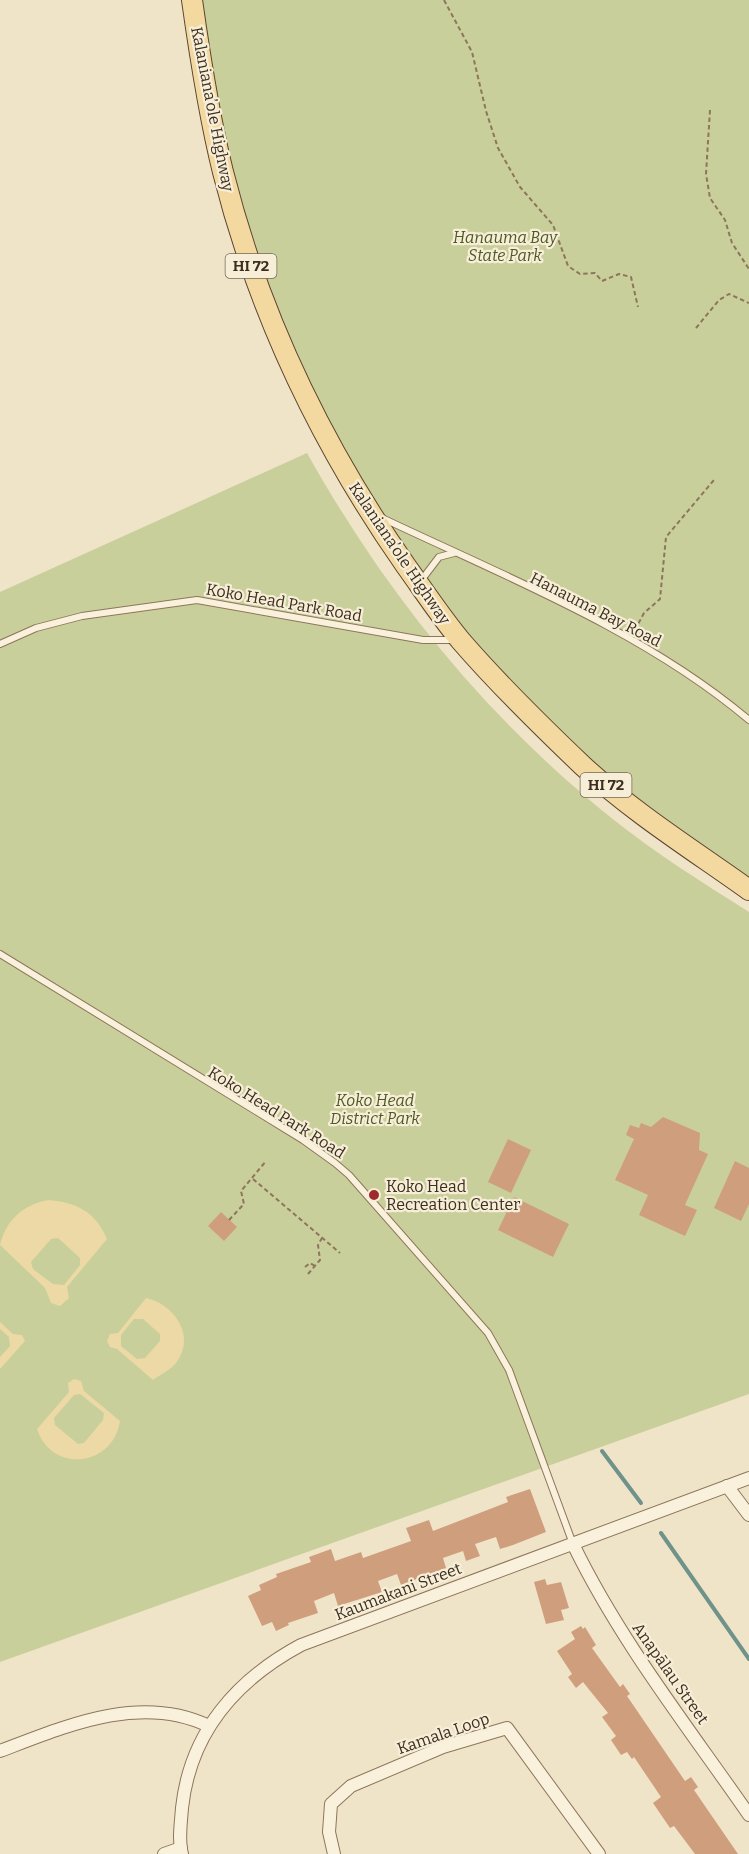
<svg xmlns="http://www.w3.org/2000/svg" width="749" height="1854" font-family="Bitter,serif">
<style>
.green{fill:#c9cf9b}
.sand{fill:#ecd9a5;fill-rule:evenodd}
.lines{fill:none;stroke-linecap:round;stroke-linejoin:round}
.stream{stroke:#6f938a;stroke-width:4}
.building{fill:#cf9f7d}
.service-casing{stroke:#8d765c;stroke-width:8}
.minor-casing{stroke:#8d765c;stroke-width:14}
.primary-casing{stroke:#5b4430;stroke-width:22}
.path{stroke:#8d765c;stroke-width:2;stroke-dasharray:4.5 3;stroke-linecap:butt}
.service{stroke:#faf1dc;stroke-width:6}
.minor{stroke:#faf1dc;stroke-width:12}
.primary{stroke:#f3d9a0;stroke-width:20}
.poi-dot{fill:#9e2a2b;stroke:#f7eed8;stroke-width:2}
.labels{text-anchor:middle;stroke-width:4.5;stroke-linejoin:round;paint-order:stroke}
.shield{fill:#f7eed8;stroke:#756857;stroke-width:1.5}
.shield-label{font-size:15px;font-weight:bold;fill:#3d2e20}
.street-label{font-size:16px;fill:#3d2e20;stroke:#f7eed8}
.park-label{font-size:16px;font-style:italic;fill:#4d5a26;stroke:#f7eed8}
.poi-label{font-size:16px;fill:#3d2e20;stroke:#f7eed8;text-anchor:start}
</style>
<rect width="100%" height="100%" fill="#f0e4c8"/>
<g class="green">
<polygon points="192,0 749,0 749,890 646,818 506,690 368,511 249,260"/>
<path d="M307 453C386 594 487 719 614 820 657 854 703 883 749 912V1394L0 1662V592Z"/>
</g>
<g class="sand">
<path d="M48 1200C76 1202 96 1212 107 1239L67 1287 69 1298 60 1306 51 1303 45 1288 0 1245C6 1220 23 1205 48 1200ZM58 1238 80 1258V1265L64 1285 53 1284 33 1269 31 1262 51 1239Z"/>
<path d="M146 1298C174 1304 197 1336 176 1363 170 1370 160 1375 153 1380L117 1349 110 1347 107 1341 110 1334 118 1333ZM134 1319H143L160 1334V1341L145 1358 137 1359 121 1346V1335Z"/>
<polygon points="0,1322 13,1334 22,1335 25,1341 0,1369 0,1357 10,1346 9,1337 0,1329"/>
<path d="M74 1379 81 1381 84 1391 120 1421C113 1467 52 1474 37 1429L69 1392 68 1383ZM80 1394 104 1413 103 1420 84 1443 78 1444 55 1425 54 1418 74 1395Z"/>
</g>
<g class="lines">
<g class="stream">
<polyline points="602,1451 641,1503"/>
<polyline points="661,1533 749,1659"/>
</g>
</g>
<g class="building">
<polygon points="663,1117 700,1133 699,1150 708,1154 685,1205 697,1210 685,1236 639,1215 648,1195 615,1180 634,1139 626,1135 630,1125 639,1128 641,1123 651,1127"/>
<polygon points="508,1139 531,1150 511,1193 488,1182"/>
<polygon points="735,1161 749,1168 749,1204 741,1221 714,1208"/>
<polygon points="514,1197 569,1224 553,1257 498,1230"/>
<polygon points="221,1212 237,1227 224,1241 208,1226"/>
<polygon points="530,1489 546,1532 513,1545 500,1549 496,1537 475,1544 480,1556 466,1561 463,1551 443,1558 446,1568 401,1585 397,1574 378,1581 382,1592 338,1606 334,1593 314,1601 318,1613 288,1623 289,1625 276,1631 272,1622 262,1626 248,1596 261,1590 259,1585 277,1577 276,1574 311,1562 309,1557 331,1549 335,1561 361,1552 363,1558 411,1541 406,1528 429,1520 433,1531 508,1502 506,1497"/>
<polygon points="545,1579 547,1585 561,1582 569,1608 561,1610 564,1620 546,1624 534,1582"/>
<polygon points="581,1626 583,1629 585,1627 596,1645 592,1648 620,1687 623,1684 630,1694 627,1696 685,1781 691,1777 698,1787 694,1790 738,1854 695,1854 674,1826 670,1828 653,1803 661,1797 634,1757 632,1759 627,1752 621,1755 611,1740 616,1736 602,1717 608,1713 583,1682 576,1688 568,1677 572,1674 557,1651 575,1639 571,1632"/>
</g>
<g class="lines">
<g class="service-casing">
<g id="service">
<path d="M380 517C504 576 644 631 749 720"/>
<polyline points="420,582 439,557 454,553"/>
<polyline points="0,644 36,628 82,616 197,600 423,640 454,640"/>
<polyline points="0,954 303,1140 335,1163 349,1175 488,1333 509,1370 573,1544"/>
</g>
</g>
<g class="minor-casing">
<g id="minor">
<polyline points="727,1486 749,1515"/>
<path d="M573 1544C620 1641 688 1727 749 1815"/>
<path d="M0 1751C66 1726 140 1693 209 1726"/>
<polyline points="164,1854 181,1848"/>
<path d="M182 1854C178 1840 181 1823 182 1808 190 1733 236 1680 301 1645L749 1478"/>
<polyline points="334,1854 329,1832 331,1804 351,1786 443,1747 507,1728 599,1854"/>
</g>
</g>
<g class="primary-casing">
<path id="primary" d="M192 0C200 57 209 116 223 172 259 315 322 446 406 566 424 591 441 617 461 641 499 685 541 726 583 766 634 813 693 850 749 890"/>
</g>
<g class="path">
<polyline points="444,0 472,52 486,111 498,148 520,187 553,225 568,266 580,274 595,273 602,281 619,274 631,277 638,307"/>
<polyline points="710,110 706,174 710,198 725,220 732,243 749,269"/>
<polyline points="696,328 719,300 729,294 749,303"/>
<polyline points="635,630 644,613 660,599 666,537 714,480"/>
<polyline points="253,1179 340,1253"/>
<polyline points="229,1220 244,1204 241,1191 266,1161"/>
<polyline points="305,1267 310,1263 315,1266"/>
<polyline points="308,1274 320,1260 318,1245 322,1238"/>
</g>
<use href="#service" class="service"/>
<use href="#minor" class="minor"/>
<use href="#primary" class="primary"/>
</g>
<circle class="poi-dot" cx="374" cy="1195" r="6"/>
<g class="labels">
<g class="shield">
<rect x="225.5" y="254" width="51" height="24" rx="4.5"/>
<rect x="580.5" y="773" width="51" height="24" rx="4.5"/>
</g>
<g class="shield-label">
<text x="251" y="271">HI 72</text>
<text x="606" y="790">HI 72</text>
</g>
<g class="street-label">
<text transform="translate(213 109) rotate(79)" y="6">Kalaniana’ole Highway</text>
<text transform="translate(400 553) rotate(56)" y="6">Kalaniana’ole Highway</text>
<text transform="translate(284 602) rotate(10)" y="6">Koko Head Park Road</text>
<text transform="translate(596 609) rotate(27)" y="6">Hanauma Bay Road</text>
<text transform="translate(277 1112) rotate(32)" y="6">Koko Head Park Road</text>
<text transform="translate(398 1591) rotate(-21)" y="6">Kaumakani Street</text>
<text transform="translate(671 1673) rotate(55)" y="6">Anapālau Street</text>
<text transform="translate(443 1733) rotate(-19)" y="6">Kamala Loop</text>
</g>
<g class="park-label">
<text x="505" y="243">Hanauma Bay<tspan x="505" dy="18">State Park</tspan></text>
<text x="375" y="1106">Koko Head<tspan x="375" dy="18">District Park</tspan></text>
</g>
<g class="poi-label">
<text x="386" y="1192">Koko Head<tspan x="386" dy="18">Recreation Center</tspan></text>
</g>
</g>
</svg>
